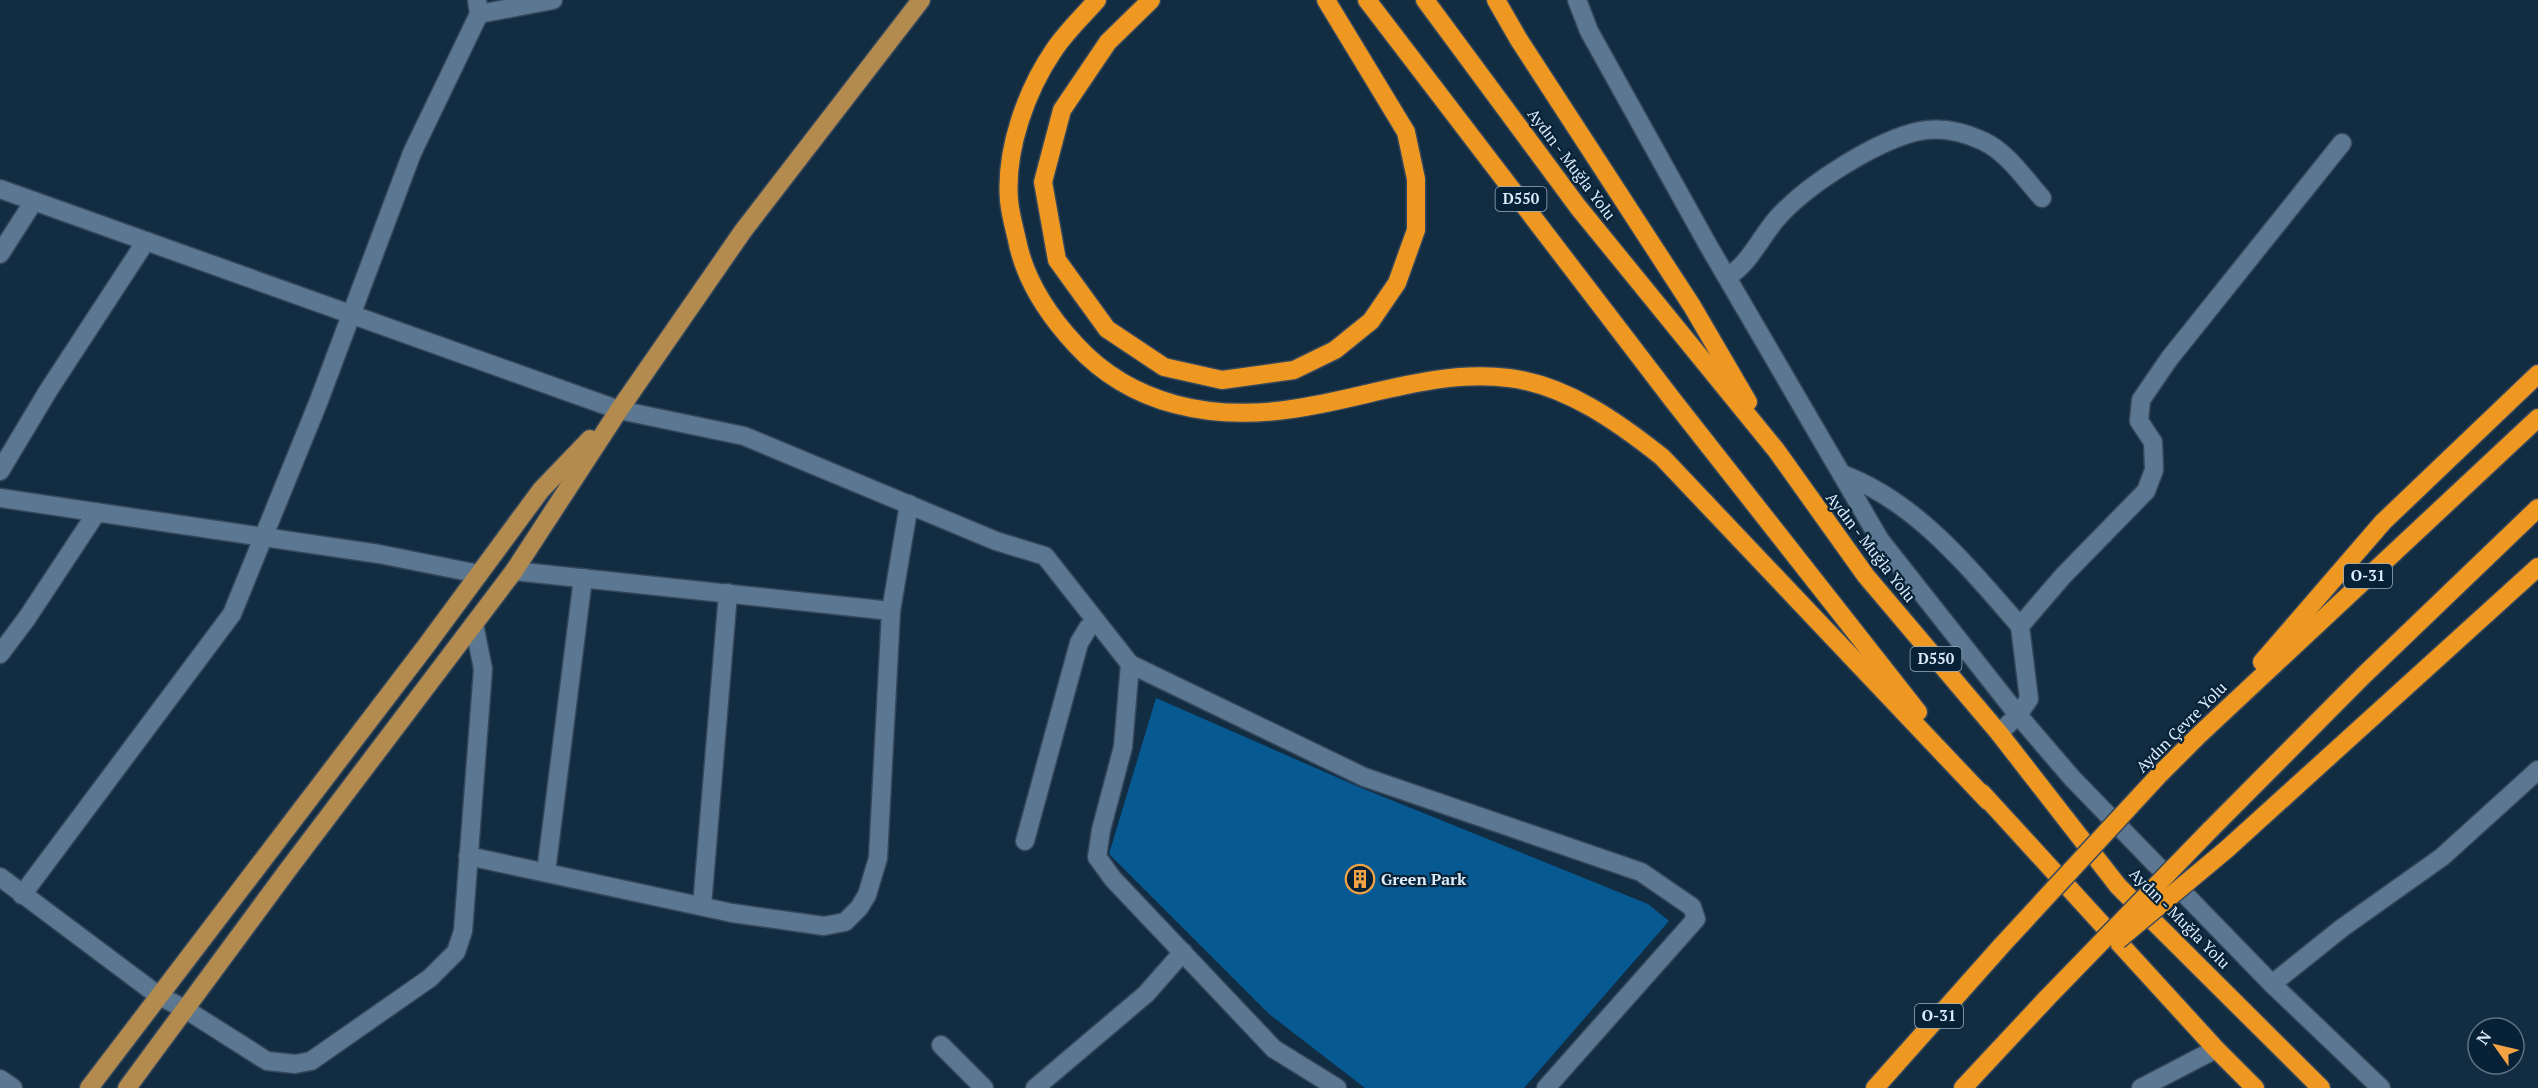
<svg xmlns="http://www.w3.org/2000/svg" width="2538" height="1088" font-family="'PT Serif',serif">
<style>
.building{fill:#075992}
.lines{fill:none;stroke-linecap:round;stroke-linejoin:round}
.minor-casing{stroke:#35475b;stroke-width:21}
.major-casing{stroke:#35475b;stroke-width:21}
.highway-casing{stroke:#35475b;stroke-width:21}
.minor{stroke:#5b7791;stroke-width:18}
.major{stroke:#b48b4e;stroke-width:18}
.highway{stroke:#ef9821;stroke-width:18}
.highway-bridge-casing{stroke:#35475b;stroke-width:21;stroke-linecap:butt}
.highway-bridge{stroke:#ef9821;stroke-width:18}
.labels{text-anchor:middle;stroke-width:4.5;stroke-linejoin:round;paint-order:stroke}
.shield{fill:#072237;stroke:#9dafc0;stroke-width:1.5}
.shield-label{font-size:15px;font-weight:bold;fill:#ddecfb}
.street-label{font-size:16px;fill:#ddecfb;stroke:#072237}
.poi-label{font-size:16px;font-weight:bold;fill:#ddecfb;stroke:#072237;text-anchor:start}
</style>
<rect width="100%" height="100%" fill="#122c42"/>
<polygon class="building" points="1156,698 1359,787 1648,904 1669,921 1524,1088 1365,1088 1269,1014 1109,854"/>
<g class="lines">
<g class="minor-casing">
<g id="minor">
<polyline points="1577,0 1589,31 1708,245 1880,540 2018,715 2072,778 2272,984 2381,1088"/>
<polyline points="479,14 553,0"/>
<polyline points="0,189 619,410 744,436 996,541 1045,556 1130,664 1123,747 1101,830 1097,857 1113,879 1274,1049 1337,1088"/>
<polyline points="0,254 34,201"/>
<path d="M1727 277C1751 263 1761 235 1780 215 1810 183 1877 140 1920 131 1941 127 1964 132 1983 141 2007 152 2024 178 2042 198"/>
<polyline points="0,471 48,391 146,241"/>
<path d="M1842 474C1917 502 1969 568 2020 626"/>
<polyline points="0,498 379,554 479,574"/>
<polyline points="891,611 909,504"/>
<polyline points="0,654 27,618 97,512"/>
<polyline points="1130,664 1364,777 1641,872 1692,907 1696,919 1546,1088"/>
<polyline points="1999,733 2018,715 2029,699 2020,626 2063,576 2146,491 2154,470 2153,442 2139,421 2141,400 2169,359 2342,143"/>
<polyline points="1025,841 1079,643 1088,628 1096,621"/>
<polyline points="468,856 732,913 824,926 845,922 859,908 867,895 878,858 891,611 514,571"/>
<polyline points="546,872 583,578"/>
<polyline points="0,877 159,996 185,1009 267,1061 295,1064 311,1061 430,978 456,952 463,931 483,669 474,624"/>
<polyline points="22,895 232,614 318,403 412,153 479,14 477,0"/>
<polyline points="702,906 728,593"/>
<polyline points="2272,984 2342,928 2442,857 2538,770"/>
<polyline points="941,1045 984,1088"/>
<polyline points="0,1079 13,1088"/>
<polyline points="1035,1088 1146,994 1183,952"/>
<polyline points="2141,1088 2216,1049"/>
</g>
</g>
<g class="major-casing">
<g id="major">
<polyline points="89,1088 426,646 541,490 590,439"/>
<polyline points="127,1088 287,871 514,571 619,410 743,231 921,0"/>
</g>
</g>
<g class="highway-casing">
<g id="highway">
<path d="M1097 0C1083 16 1066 32 1054 50 1026 91 1005 150 1009 200 1010 213 1014 227 1017 240 1025 281 1048 315 1076 345 1132 406 1213 421 1292 409 1365 399 1434 369 1509 378 1566 385 1618 422 1662 457L1988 801"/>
<polyline points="1151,0 1108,42 1062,110 1043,182 1057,260 1107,329 1164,367 1222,380 1294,370 1335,350 1371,321 1397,283 1416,230 1416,179 1406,132 1326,0"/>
<polyline points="1367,0 1672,399 1918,712"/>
<polyline points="1425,0 1578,207 1776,450 1866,576 1999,733 2118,886 2321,1088"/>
<polyline points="1496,0 1519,40 1692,306 1748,402"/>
<polyline points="2262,662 2383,522 2538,374"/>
<polyline points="2160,774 2199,735 2538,418"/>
<polyline points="1982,793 2216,1049 2255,1088"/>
<polyline points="2210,830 2363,676 2538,508"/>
<polyline points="2227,849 2538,567"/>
<polyline points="1875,1088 2003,944"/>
<polyline points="1963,1088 2047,998"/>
</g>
</g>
<use href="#minor" class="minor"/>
<use href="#major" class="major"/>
<use href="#highway" class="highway"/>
<g class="highway-bridge-casing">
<g id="highway-bridge">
<polyline points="2118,940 2227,849"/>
<polyline points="2003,944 2160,774"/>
<polyline points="2047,998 2210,830"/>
</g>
</g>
<use href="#highway-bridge" class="highway-bridge"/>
</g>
<defs>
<g id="building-ring" transform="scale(1.5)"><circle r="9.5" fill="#072237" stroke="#f4a344" stroke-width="1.5"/><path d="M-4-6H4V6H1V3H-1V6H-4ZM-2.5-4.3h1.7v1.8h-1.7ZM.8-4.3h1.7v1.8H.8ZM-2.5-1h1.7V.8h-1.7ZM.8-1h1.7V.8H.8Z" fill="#f4a344"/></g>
</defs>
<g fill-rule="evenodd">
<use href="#building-ring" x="1360" y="879"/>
</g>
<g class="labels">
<g class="shield">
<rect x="1495.5" y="187" width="51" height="24" rx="4.5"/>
<rect x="2344" y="564" width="48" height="24" rx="4.5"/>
<rect x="1910.5" y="647" width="51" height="24" rx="4.5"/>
<rect x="1915" y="1004" width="48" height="24" rx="4.5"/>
</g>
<g class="shield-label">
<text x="1521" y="204">D550</text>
<text x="2368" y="581">O-31</text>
<text x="1936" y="664">D550</text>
<text x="1939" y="1021">O-31</text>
</g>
<g class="street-label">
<text transform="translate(1572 164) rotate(53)" y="6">Aydın - Muğla Yolu</text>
<text transform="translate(1871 547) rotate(52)" y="6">Aydın - Muğla Yolu</text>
<text transform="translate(2181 727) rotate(-45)" y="6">Aydın Çevre Yolu</text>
<text transform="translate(2180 918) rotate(45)" y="6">Aydın - Muğla Yolu</text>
</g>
<g class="poi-label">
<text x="1381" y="885">Green Park</text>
</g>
</g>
<g transform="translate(2496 1046) rotate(304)"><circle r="28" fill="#072237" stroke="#5d7385" stroke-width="1.5"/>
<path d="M0-4.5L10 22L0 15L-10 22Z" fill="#f4a344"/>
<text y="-9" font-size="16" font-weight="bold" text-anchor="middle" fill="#ddecfb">N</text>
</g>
</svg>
